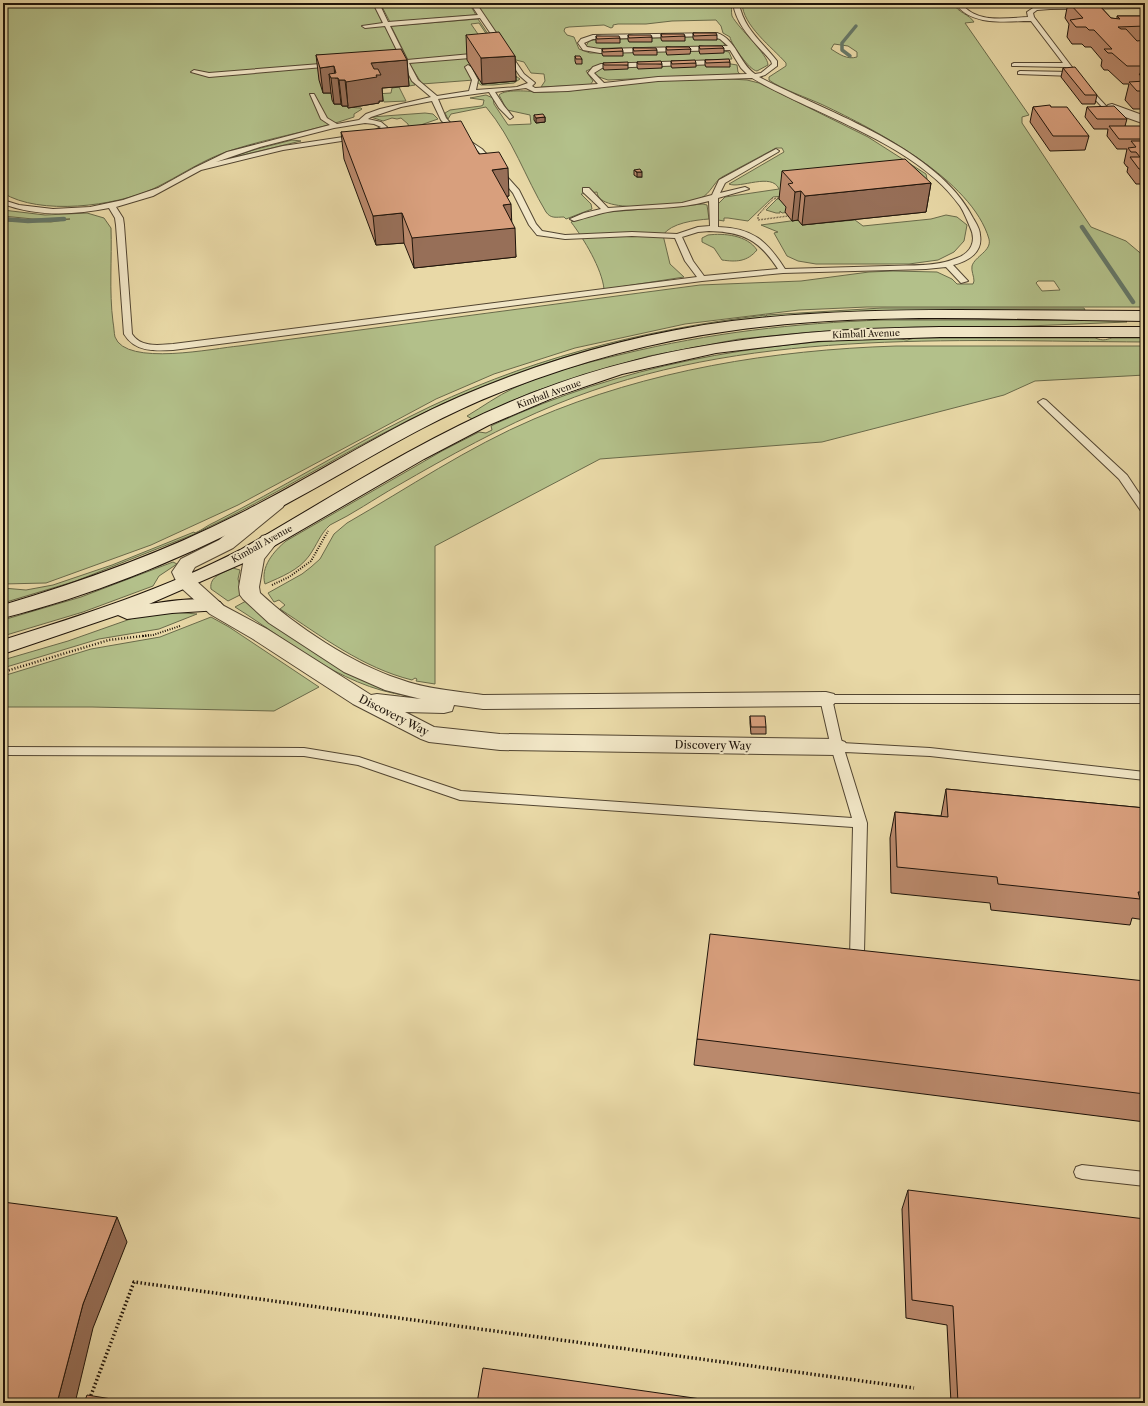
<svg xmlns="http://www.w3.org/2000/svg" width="1148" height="1406" font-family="'Libre Caslon Text',serif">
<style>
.green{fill:#b3c08a;stroke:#696a4a;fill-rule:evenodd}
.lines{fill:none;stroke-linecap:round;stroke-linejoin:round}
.stream-far1{stroke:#677868;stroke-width:3.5}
.stream{stroke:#677868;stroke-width:4.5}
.service-casing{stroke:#524531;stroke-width:2}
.minor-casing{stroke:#524531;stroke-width:2}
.secondary-casing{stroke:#1f140a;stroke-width:2}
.path-far3{stroke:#1f140a;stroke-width:1.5;stroke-dasharray:0.5 1;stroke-linecap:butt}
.path-far2{stroke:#1f140a;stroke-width:2;stroke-dasharray:1 1.5;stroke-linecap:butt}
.path-far1{stroke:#1f140a;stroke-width:2.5;stroke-dasharray:1 2;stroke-linecap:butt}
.path{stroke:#1f140a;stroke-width:3.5;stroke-dasharray:1.5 2.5;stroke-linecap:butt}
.service{fill:#f1e6c6;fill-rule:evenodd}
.minor{fill:#f1e6c6;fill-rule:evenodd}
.secondary{fill:#f1e6c6;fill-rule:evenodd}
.wall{fill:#ba896c;stroke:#1f140a}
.shaded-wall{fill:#976f58;stroke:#1f140a}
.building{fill:#d89f7d;stroke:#1f140a}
.labels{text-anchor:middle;stroke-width:4;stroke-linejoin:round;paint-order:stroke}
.far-street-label{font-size:9px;fill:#1f140a;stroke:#f1e6c6}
.street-label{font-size:11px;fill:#1f140a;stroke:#f1e6c6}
</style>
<rect width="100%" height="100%" fill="#e9d9a7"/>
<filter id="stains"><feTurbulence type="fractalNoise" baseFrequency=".005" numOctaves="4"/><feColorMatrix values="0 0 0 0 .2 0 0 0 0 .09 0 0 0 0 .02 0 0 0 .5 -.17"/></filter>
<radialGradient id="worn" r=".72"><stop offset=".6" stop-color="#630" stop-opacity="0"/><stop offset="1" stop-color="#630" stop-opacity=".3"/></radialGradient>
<g class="green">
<path d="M3 3H373L383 23H381L385 26 415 85 409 86 403 74 337 92 334 104H341L342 106C349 106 353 108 361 108L362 109 354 114V117C314 131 272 137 232 150 203 159 180 176 153 189 115 206 40 216 3 193Z"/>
<polygon points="380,3 403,3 403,5 406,7 417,6 417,3 457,3 459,5 467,6 466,3 469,3 476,15 390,22"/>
<path d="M475 3H731C732 7 731 12 732 16 738 28 768 54 768 65L757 71C750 71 731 44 730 37L723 33 721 26 716 20 672 21 646 24H618L613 25V27L611 28 604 25 569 27 565 28 564 31 567 35 574 37 579 49 590 53 719 50 729 52 732 59 600 65 586 71 593 81 590 85 541 87 545 81 544 74 531 73 524 62 516 60Z"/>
<path d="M742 3H953C958 13 969 14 974 22L965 23 1029 115 1022 117V123L1091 227 1126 241 1145 257V307H867L799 310 685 324 575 348 494 374 436 399 238 505 151 545 46 583 3 584V221L51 222 70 219H33L3 216V210L45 215 87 213 104 218 111 228C112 259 109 291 113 322 114 327 114 333 115 337 126 367 215 348 239 346L700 285 801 281 869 272 893 271 937 272 952 279 957 284H973L974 281C974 276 971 271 972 266 975 256 992 251 989 239 972 180 876 130 823 105 808 98 781 89 769 80V77L786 66V63C772 47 743 26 742 3ZM834 44 848 46 857 52V57C847 60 839 54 831 49ZM1038 281H1054L1060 290 1042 291 1036 283Z"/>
<path d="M478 19 500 52 408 60 391 26ZM479 23 487 35V47L471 24Z"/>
<path d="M711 36C718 37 723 39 725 46L601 51 586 46 589 41 594 40Z"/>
<polygon points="497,55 482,84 516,81 515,78 517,77 513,74 520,79 514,83 493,85 481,85 474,80 422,84 409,63"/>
<polygon points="725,63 737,65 738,72 740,74 608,80 596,76 594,73 595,70 601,68"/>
<path d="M731 79 747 80 759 83 868 137 926 174 927 179 922 181H884L812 188 818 195 780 199 790 212 782 213 780 211V213H776L766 210 777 199 815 195 813 193 773 197 748 221 728 218H724V221L718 220V204L725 197 779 189C772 172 740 189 729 184L784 152 782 148H776L722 177C713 183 711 193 701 198 686 205 598 216 597 192L581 194 591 204 592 209 566 219 564 217C556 217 551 219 546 212 525 177 513 139 486 107L451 114 448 119 445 113 450 110 481 106 483 105 484 100 470 98 486 95 493 98 494 104 508 125 531 124 530 115 507 110 499 95C506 88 534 92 544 92 580 92 615 84 651 81 678 79 705 80 731 79Z"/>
<polygon points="399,87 406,101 384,102 380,95 376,94 391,93 392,88"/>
<polygon points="425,113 433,114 438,119 409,129 408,124 401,118 397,119 392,118 383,121 371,117"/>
<polygon points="292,140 301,141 222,160 253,150"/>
<path d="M703 204 707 205 709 219C695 220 671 223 663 235L670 264 684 277 613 288 604 289C602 269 584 239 571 222L597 213Z"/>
<polygon points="946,215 957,217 967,225 964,241 954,252 938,260 909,264 816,264 798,261 787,256 774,233 778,232 761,225 798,220 802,225 855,220 863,226 931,219"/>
<path d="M708 235C724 233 747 235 757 250 747 262 736 262 722 260L714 248 702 242V238Z"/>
<polygon points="882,308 1084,308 1085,310 866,311 768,317 766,315"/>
<path d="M765 315 766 317C738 321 710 325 683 329 599 344 517 369 440 405 355 444 277 496 192 535L76 581 3 603V588L26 590 53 585 112 565 194 532 195 533C204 529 206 526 215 522 280 489 343 450 409 417 521 360 641 330 765 315Z"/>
<path d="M883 320H1125L1127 322 979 328 861 329 811 332 739 339 649 356 587 374 530 393 472 419 467 416C482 407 497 396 514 388 548 372 586 363 623 354 709 333 795 323 883 320Z"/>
<path d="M893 338 907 340 915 338H1095C1104 341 1104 340 1112 338H1145V342C949 341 743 328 557 404 501 427 449 456 397 486 374 499 353 514 330 525 320 534 317 545 309 556 299 570 281 577 265 584 260 567 274 551 286 541L442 451 479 432 486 433 492 430 491 426 495 424C620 366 756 341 893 338Z"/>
<path d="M896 346H1145V375L1035 381 1004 395 822 442 600 459 435 546V684L416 681 417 679 415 678 412 680C363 668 321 636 280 609L285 605 279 600 274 602 268 593 302 574 311 567 320 559 334 534 347 523C408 488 468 447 534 419 648 370 773 350 896 346Z"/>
<polygon points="173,562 177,564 159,576 153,586 83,612 3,636 3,620 81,597"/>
<path d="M233 568 240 570 238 579 242 594 228 601 211 589C209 576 223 573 233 568Z"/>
<path d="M246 601 250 606 266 617 421 697C348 693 294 644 235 607Z"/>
<polygon points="173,612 197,614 159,629 99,639 3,668 3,660 68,641 136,617"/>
<polygon points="211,617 229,627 319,687 274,711 92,707 3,707 3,676 91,649 160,637"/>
</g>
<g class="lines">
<polyline class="stream-far1" points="850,56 842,50 842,43 856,26"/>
<g class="stream">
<polyline points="3,219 28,221 64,219"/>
<polyline points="1082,227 1133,302"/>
</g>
<g class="service-casing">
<g id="service">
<path d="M373 3H379L388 22 478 15 470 3H476L524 74 534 82 535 83 532 86 535 88 598 84 588 73 593 67 601 64 720 60 723 62 720 64 602 68 594 73 604 83 658 77 747 74 741 68 730 50 600 53 583 50 578 43 581 39 593 35 717 33C736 39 739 63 755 74L761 73 772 64 771 61C756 43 737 28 733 3H739C743 28 762 42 777 61V66L765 75 759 77C826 112 938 148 973 218 976 223 980 229 980 235 983 252 969 261 953 265L968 281 961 283 946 267 926 269 783 273 702 281 173 350C154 351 135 352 124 334L116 225 115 218 109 208C74 215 38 217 3 204V200L19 205 53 209 90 207 123 200 158 188 194 168 227 152 330 125 321 119 310 94H314L327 118 337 124 359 120 366 114 380 109 431 97 412 81 385 26 365 28 362 26 383 23ZM480 18 520 76 528 83 517 87 476 90 478 80 471 67 468 65 465 67 472 80 469 91 437 96 418 80 409 63 482 57 485 55 482 53 407 60 390 26ZM709 36 720 39 728 46 600 49 587 47 584 43 593 39ZM752 78C815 115 917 144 960 206 964 212 967 220 970 227 977 241 971 253 957 258 936 267 911 265 888 266 854 267 820 268 785 269 767 241 753 228 718 227V198L749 189 745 187 720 193 725 183 778 152 779 151 776 149 719 180 712 195 682 203 608 208 589 188H583V192L601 209 584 213 570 219 574 221C587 218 599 213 613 211 646 207 678 210 709 201L710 226 698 227 677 234 632 232 565 235 542 231 536 224 519 190 482 149 461 135 446 118 438 99 489 92 499 108 510 119 513 117 504 106 495 92 526 88 534 92 568 91 658 81ZM432 101 441 120 457 137 478 151 513 193 529 225 537 235 565 239 632 236 675 238 685 261 697 277 173 344C159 345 141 348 132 334L124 225 123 218 116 207 153 196 201 170 283 150 374 136 385 131 387 127 381 122 368 119 371 117 401 107ZM365 123 374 124 381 127 370 133 283 146 216 162 260 147 334 128ZM709 231C744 232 759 240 778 269L704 276 693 261 682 237 698 232Z"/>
<path d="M955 3H961C976 24 1006 18 1028 17L1027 12 1036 6 1145 4V8L1050 9 1037 10 1033 13 1034 17 1081 79 1107 107 1108 108 1105 110 1073 76 1018 74V72L1020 71 1070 72 1066 67 1012 66V64L1014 63H1063L1031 21C1005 21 972 27 955 3Z"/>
<polygon points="333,63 335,64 335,66 209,77 191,72 194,70 209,73"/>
<polygon points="1043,399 1046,400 1127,475 1145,502 1145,512 1141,511 1119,479 1040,404 1038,402"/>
<polygon points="826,695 1145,695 1145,703 833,703 842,743 930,748 1145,772 1145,780 930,756 845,752 867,823 864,952 872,954 874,958 872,962 867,964 852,961 850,957 853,827 460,800 358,765 304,756 3,755 3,747 304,748 359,757 461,791 852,818 831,747 820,699"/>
<polygon points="1082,1165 1145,1172 1145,1186 1082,1179 1076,1177 1074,1172 1076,1167"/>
</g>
</g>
<g class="minor-casing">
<g id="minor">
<polygon points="1112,104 1145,116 1145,124 1108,111 1106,108 1108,105"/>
<path d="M276 497 283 499 285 503 283 507 233 548 195 567 192 572 194 579 224 606 267 629 371 695 377 694 421 699 385 690 344 672 269 623 243 599 240 595 239 587 244 558 262 536 269 534 276 536 279 540 264 559 259 587 260 593C295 626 353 664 399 679 426 689 455 691 483 695L826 692 834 694 837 699 834 704 826 706 483 709 454 705 452 711 444 713 405 712 434 727 500 734 837 739 845 742 848 747 845 752 837 755 500 750 429 742 421 739 353 704 253 639 210 614 178 585 172 572 181 559 219 540 269 499Z"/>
</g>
</g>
<g class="secondary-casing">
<g id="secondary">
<path d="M955 310 1145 311V321C1007 320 866 311 729 331 649 342 571 364 496 394 423 423 357 466 288 503 199 552 102 593 3 618V605C84 581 164 552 239 514 313 477 383 430 459 397 545 360 639 333 732 321 806 312 881 310 955 310Z"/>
<path d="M940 327H1145V337H940L818 341 716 353 622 374 557 396 489 425 424 459 248 561 149 604C172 601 198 596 220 602L223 606 220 610 172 613 127 619 118 615 3 654V640C83 615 165 589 240 550 329 499 416 442 510 402 649 343 791 329 940 327Z"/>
</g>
</g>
<g class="path-far3">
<polyline points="758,219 758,215 773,199 782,197"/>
<polyline points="758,220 788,216"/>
</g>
<g class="path-far2">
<polyline points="272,585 289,577 311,561 328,531"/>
<polyline points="143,636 153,635 180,626"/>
</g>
<polyline class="path-far1" points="3,672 109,640 151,635"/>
<polyline class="path" points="88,1403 134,1282 914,1388"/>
<use href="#service" class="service"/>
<use href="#minor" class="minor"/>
<use href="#secondary" class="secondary"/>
</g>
<g class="wall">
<polygon points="1068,3 1097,3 1111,18 1117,19 1117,16 1145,16 1145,109 1133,109 1125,100 1129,84 1123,84 1108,70 1104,70 1101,66 1102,60 1091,47 1085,47 1082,44 1072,44 1067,37 1069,24 1065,18"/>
<polygon points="693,33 717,35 717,40 694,40 693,38"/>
<polygon points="661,34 685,36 685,41 662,41 661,39"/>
<polygon points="466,35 515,56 516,81 482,84 467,60"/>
<polygon points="628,35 652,37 652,42 629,42 628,40"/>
<polygon points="596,36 620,38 620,43 596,43"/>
<polygon points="699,46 724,48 724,53 700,54 699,51"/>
<polygon points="666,47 691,49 690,54 667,55 666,52"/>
<polygon points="633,48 657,50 657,55 634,55 633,53"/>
<polygon points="602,49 623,51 623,56 603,56 602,54"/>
<polygon points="316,55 407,60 409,86 382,88 383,101 379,101 379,103 348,108 348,106 342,106 341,104 334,104 332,100 331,93 323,93 319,80"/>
<polygon points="575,56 582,59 582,64 576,64 575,61"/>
<polygon points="705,60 730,62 730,67 706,67 705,65"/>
<polygon points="671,61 696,63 696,67 672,68 671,66"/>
<polygon points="637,62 662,64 662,68 638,69 637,67"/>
<polygon points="603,63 628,65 628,69 604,70 603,68"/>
<polygon points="1063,68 1097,95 1095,104 1082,104 1061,77"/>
<polygon points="1033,107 1051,107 1089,136 1085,150 1050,151 1030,122"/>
<polygon points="1087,107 1127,119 1125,126 1145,132 1145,184 1136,184 1127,172 1128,167 1127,167 1124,163 1127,149 1117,149 1107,136 1108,129 1094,129 1085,117"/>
<polygon points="534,115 545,117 545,122 536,123 534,120"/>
<polygon points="341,132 479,154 509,196 507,196 511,221 516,257 414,268 404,243 376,245 344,159"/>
<polygon points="634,170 642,177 637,177 634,175"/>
<polygon points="782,171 931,183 926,212 802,225 798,220 792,221 785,212 786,207 779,199"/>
<polygon points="750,716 766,727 766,734 751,734 750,723"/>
<polygon points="946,789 1145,808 1145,920 1132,918 1130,925 991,910 990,903 891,893 890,838 895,812 941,816"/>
<polygon points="1145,981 1145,1122 694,1065 697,1039"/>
<polygon points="908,1190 1145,1403 951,1403 947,1325 906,1318 902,1209"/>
</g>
<g class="shaded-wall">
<polygon points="515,56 516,81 482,84 481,58"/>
<polygon points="407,60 409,86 382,88 383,101 379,101 379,103 348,108 346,82 371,63"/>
<polygon points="334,66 335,78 338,78 341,104 334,104 331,78 329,74 331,93 323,93 320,68"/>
<polygon points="339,80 345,80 348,106 342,106"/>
<polygon points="545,117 545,122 536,123 536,118"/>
<polygon points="508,168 509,196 493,198 492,170"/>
<rect x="637" y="172" width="5" height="5"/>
<polygon points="931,183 926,212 802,225 805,196"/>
<polygon points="801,191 798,220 792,221 795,192"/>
<polygon points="511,204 512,228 515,228 516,257 414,268 412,238 503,205"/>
<polygon points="402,213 404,243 376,245 373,216"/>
<polygon points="117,1217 127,1242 93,1328 75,1403 57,1403 83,1304"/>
</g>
<g class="building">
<polygon points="1069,3 1097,3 1111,18 1120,19 1117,16 1145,16 1145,26 1118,27 1121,29 1126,29 1137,41 1145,40 1145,66 1127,66 1112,53 1108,53 1104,49 1112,49 1094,30 1089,30 1086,27 1076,27 1070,20 1083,18"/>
<polygon points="499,32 515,56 481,58 466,35"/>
<polygon points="693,33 716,33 717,35 694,36"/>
<polygon points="661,34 684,34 685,36 662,37"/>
<polygon points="628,35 651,35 652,37 629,38"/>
<polygon points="596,36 619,36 620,38 597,39"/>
<polygon points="699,46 722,46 724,48 700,49"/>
<polygon points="666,47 689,47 691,49 667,50"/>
<polygon points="622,48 623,51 603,52 602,49"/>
<polygon points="633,48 656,48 657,50 634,51"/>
<polygon points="401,49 407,60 371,63 374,69 378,69 381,75 376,75 377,77 346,82 345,80 339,80 338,78 331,78 329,74 336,73 334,66 320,68 316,55"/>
<polygon points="575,56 580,56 582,59 576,59"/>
<polygon points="729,59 730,62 706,63 705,60"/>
<polygon points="695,60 696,63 672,64 671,61"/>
<polygon points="661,61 662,64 638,64 637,62"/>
<polygon points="628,62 628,65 604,65 603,63"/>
<polygon points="1075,67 1097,95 1085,95 1063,68"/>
<polygon points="1145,73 1145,81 1139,74"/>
<polygon points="1145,81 1145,91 1137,91 1129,82"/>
<polygon points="1050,105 1051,107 1067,107 1089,136 1053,136 1033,107"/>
<polygon points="1114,106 1127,119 1097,119 1087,107"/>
<polygon points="543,114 545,117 536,118 534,115"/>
<polygon points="461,121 479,154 499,152 508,168 492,170 511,204 503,205 515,228 412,238 402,213 373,216 341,132"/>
<polygon points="1109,126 1140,126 1145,132 1145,139 1119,139"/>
<polygon points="1131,141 1145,141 1145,169 1139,169 1130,157 1140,157 1136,152 1131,152 1128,148 1136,147"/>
<polygon points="905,159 931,183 805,196 801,191 795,192 788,184 793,183 782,171"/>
<polygon points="640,169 642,172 637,172 634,170"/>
<polygon points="750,716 765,716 766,727 751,727"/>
<polygon points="946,789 1145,808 1145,892 1138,892 1140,899 998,884 997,877 897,867 895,812 948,817"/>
<polygon points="710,934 1145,981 1145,1094 697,1039"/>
<polygon points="908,1190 1145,1219 1145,1403 958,1403 953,1306 912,1300"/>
<polygon points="3,1202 117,1217 83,1304 57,1403 3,1403"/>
<polygon points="483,1368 729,1403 477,1403"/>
<polygon points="87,1395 136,1403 84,1403"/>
</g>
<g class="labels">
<g class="far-street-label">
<text transform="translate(866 334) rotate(-2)" y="3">Kimball Avenue</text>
<text transform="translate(549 394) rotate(-20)" y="3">Kimball Avenue</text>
<text transform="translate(262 544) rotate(-29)" y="3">Kimball Avenue</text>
</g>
<g class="street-label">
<text transform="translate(394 715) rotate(27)" y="4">Discovery Way</text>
<text transform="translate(713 745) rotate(1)" y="4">Discovery Way</text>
</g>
</g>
<rect width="1148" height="1406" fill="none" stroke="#e9d9a7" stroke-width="16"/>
<rect x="4" y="4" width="1140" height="1398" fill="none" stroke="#1f140a" stroke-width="2"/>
<rect x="8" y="8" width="1132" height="1390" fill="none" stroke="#1f140a"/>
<rect width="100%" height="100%" filter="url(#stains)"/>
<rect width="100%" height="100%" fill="url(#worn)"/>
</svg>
